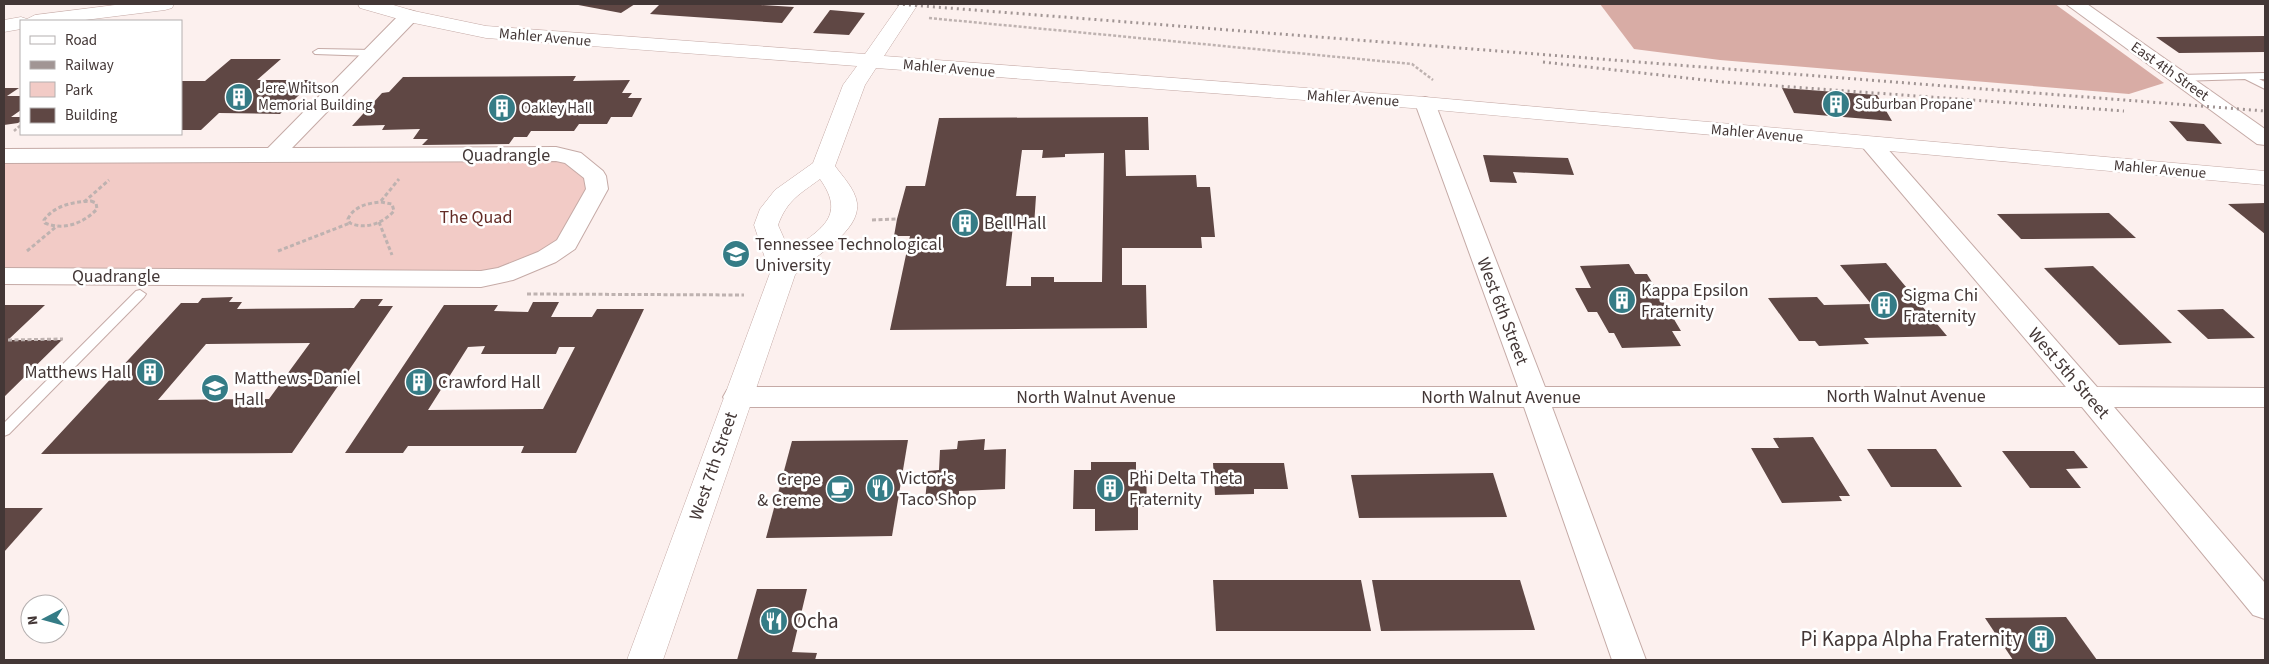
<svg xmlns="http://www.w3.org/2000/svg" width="2269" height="664" font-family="'Source Sans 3',sans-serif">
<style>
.green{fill:#f2cbc6}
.forest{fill:#d8aca5}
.building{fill:#5f4744;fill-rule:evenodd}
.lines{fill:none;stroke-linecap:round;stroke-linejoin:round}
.lane-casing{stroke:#c5aaa6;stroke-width:2}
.street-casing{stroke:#c5aaa6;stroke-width:2}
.secondary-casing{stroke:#c5aaa6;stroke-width:1}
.path-far1{stroke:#beb2b0;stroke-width:2.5;stroke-dasharray:3 2;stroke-linecap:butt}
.path{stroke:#beb2b0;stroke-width:3;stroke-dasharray:4 2.5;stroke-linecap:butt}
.lane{fill:#fff;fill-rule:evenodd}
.street{fill:#fff;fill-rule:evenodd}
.secondary{fill:#fff;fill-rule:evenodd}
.rail{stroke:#a19594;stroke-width:3;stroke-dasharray:2 4;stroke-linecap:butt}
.labels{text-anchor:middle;stroke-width:5;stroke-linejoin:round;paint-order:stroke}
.far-street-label{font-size:15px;fill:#433736;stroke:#fff}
.far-poi-label{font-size:15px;fill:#433736;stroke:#fff;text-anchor:start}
.street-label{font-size:18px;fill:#433736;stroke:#fff}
.park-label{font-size:18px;fill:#642c26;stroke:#fff}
.poi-label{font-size:18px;fill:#433736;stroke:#fff;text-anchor:start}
.near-poi-label{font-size:21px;fill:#433736;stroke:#fff;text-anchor:start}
</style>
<rect width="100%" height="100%" fill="#fcf0ee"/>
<polygon class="green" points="556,154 595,176 566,244 481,279 4,280 4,156"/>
<polygon class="forest" points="1600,4 2055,4 2164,83 2129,94 1720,60 1634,49"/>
<g class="building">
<polygon points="573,4 635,4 621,13"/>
<polygon points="660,4 746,4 794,7 782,23 650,14"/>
<polygon points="830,10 865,13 849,35 813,33"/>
<polygon points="2265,36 2265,52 2179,53 2156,37"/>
<polygon points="231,59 281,59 257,80 314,80 280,114 219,113 201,130 181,130 181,81 205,81"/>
<polygon points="576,76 573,81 630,80 622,93 632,93 628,98 642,98 632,117 611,117 607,124 579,124 574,131 531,131 527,137 514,137 509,144 422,145 428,139 413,139 420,129 382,130 385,125 352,126 382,93 389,92 403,77"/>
<polygon points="4,88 19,88 7,96 21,96 21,110 11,117 21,117 21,121 18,123 4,125"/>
<polygon points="1782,88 1877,95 1892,121 1794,113"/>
<path d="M1148 117 1149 150H1125L1126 176 1196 175 1197 187H1210L1215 237H1201L1202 248H1122V285H1146L1147 328 890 330 910 236H894L897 219 906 186H925L939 118ZM1022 150H1043L1042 158 1065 157V154L1104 153 1102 282H1054V277H1031V286H1006L1013 226H1034L1036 196H1016Z"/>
<polygon points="2169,121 2204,124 2222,144 2187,141"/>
<polygon points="1483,155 1568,158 1574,175 1513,172 1517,183 1490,182"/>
<polygon points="2265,203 2265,234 2228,204"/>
<polygon points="2109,213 2136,238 2021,239 1997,214"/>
<polygon points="1886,263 1947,336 1864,338 1869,344 1819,346 1815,341 1799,341 1768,298 1817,297 1824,305 1871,304 1840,265"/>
<polygon points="1629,264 1635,274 1647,274 1681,331 1672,331 1681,346 1622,348 1614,333 1609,333 1597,312 1588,312 1575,288 1591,288 1580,266"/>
<polygon points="2093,266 2172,343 2119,345 2044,268"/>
<path d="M233 297 229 302H242L237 309 354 308 361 299H383L378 306H393L292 453 41 454 181 303H198L202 298ZM310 343 269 399 158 400 206 344Z"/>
<path d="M533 302H559L551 317H592L597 309H644L576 453H521L524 446H408L403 453H345L444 305H498L494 311 528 312ZM485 346 481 354H556L559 347H575L543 409 428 410 468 347Z"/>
<polygon points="4,305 45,305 8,340 62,340 4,397"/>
<polygon points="2223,309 2255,338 2208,339 2177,310"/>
<polygon points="1813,437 1850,496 1839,496 1842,501 1782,503 1751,448 1779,448 1773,438"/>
<polygon points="985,439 984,450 1006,449 1005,489 959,491 959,500 925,501 928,471 939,470 940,450 957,449 958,441"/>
<polygon points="908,440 892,536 766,538 792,441"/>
<polygon points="1867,449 1936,449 1962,487 1891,487"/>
<polygon points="2002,451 2074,451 2088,468 2066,469 2081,488 2030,488"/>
<polygon points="1091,462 1136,462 1136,470 1146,470 1147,507 1138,507 1138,530 1095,531 1095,509 1073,509 1074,470 1091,470"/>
<polygon points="1213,463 1284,463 1288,489 1254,489 1254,494 1215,495"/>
<polygon points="1493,473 1507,517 1359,518 1351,475"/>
<polygon points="4,508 43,508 4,552"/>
<polygon points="1213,580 1361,580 1371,631 1216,631"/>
<polygon points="1372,580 1520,580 1535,630 1381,631"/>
<polygon points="757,589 807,589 792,652 817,653 815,660 737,660"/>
<polygon points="2066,617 2097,660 2013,660 1985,618"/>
</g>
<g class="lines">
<g class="lane-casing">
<g id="lane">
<polygon points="318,49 373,50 378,53 373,56 315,54 313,52"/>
<polygon points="2265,73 2265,79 2259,79 2265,82 2265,89 2245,79 2179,81 2174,78 2179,75"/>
<polygon points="140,290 146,294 144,297 9,434 4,436 4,423 136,291"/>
</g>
</g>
<g class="street-casing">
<g id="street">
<polygon points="2066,4 2087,4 2265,129 2265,145 2257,144"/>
<polygon points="409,10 416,12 418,16 416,20 292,148 556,147 581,153 603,171 606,176 608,189 575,249 556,262 513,280 481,287 4,284 4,268 481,271 498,268 538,252 557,240 586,189 584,178 565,163 556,161 4,163 4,149 268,148 402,12"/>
<polygon points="1425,97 1432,99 1435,103 1545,387 2066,387 1859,143 1862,138 1870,137 1878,138 2097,387 2265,388 2265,407 2114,407 2265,583 2265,619 2253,615 2082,407 1552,407 1646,660 1612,660 1524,407 737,407 727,404 723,397 727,390 737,387 1518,387 1415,103 1418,99"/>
</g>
</g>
<g class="secondary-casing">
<g id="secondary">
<polygon points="123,4 174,4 172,8 165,10 77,21 21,21 21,29 4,32 4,20 21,17 27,19 35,15"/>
<path d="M358 4H390L414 11 486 26 865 54 900 4H918L884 56 1425 97 2265 171V185L1425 109 876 68 865 85 835 166C843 177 855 189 857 203 861 232 812 257 795 275L663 660H627L770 273 754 225 760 209 775 190 813 163 843 85 857 66 486 38 409 22 360 8ZM820 179C848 218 818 230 790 252L778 225C787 200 800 194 820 179Z"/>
</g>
</g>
<g class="path-far1">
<polyline points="929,18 1412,64 1433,80"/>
<polyline points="14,131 21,125"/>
</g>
<g class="path">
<path d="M91 201 96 203 97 209C84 223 64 231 45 223L44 220C55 205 73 202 91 201Z"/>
<polyline points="381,201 399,179"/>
<polyline points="84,202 109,180"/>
<path d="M381 202 392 204 394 211C383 223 366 230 350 223L348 219C354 206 368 203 381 202Z"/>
<polyline points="872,220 897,219"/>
<polyline points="379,222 392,255"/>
<polyline points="27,251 57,226"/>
<polyline points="278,251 350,223"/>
<polyline points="527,294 744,295"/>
<polyline points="8,340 63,339"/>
</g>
<use href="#lane" class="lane"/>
<use href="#street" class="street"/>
<use href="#secondary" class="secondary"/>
<g class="rail">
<polyline points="897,4 2265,111"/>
<polyline points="1543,62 1723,82 2124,111"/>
</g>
</g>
<defs>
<g id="building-disc" transform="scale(1.4375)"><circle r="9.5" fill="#357c86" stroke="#fff"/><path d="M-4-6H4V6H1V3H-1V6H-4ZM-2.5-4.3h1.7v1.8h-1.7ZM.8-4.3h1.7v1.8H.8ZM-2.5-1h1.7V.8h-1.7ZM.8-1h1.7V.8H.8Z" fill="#fff"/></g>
<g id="university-disc" transform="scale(1.4375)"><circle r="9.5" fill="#357c86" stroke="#fff"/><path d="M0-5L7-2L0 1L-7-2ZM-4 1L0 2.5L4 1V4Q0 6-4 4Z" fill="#fff"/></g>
<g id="restaurant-disc" transform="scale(1.4375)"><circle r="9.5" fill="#357c86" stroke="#fff"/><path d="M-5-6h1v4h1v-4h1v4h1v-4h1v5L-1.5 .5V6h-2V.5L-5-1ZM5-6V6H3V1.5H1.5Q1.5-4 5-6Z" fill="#fff"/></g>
<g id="cafe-disc" transform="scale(1.4375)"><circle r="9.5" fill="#357c86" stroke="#fff"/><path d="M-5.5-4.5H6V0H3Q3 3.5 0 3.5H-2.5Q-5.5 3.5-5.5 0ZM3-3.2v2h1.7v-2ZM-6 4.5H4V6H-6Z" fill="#fff"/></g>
</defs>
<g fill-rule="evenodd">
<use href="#building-disc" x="239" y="97"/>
<use href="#building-disc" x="1836" y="104"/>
<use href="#building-disc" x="502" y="108"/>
<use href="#building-disc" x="965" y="223"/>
<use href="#university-disc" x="736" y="254"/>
<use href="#building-disc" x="1622" y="300"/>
<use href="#building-disc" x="1884" y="305"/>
<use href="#building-disc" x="150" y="372"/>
<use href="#building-disc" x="419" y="382"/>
<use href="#university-disc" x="215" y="388"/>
<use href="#restaurant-disc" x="880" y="488"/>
<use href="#building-disc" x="1110" y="488"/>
<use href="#cafe-disc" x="840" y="489"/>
<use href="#restaurant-disc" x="774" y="621"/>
<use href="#building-disc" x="2041" y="639"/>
</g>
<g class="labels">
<g class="far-street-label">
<text transform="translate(545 37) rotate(5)" y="5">Mahler Avenue</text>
<text transform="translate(949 68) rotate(5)" y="5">Mahler Avenue</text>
<text transform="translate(2170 71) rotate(35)" y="5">East 4th Street</text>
<text transform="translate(1353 98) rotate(4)" y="5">Mahler Avenue</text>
<text transform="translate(1757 133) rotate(5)" y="5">Mahler Avenue</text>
<text transform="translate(2160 169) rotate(5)" y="5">Mahler Avenue</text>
</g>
<g class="far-poi-label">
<text x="258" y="93">Jere Whitson<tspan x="258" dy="17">Memorial Building</tspan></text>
<text x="1855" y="109">Suburban Propane</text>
<text x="521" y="113">Oakley Hall</text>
</g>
<g class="street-label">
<text x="506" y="161">Quadrangle</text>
<text x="116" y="282">Quadrangle</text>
<text transform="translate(1503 311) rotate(69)" y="6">West 6th Street</text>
<text transform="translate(2069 373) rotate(49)" y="6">West 5th Street</text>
<text x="1906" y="402">North Walnut Avenue</text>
<text x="1096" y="403">North Walnut Avenue</text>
<text x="1501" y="403">North Walnut Avenue</text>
<text transform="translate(713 466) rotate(-71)" y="6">West 7th Street</text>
</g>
<g class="park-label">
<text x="476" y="223">The Quad</text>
</g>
<g class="poi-label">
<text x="984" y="229">Bell Hall</text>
<text x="755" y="250">Tennessee Technological<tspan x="755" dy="21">University</tspan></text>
<text x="1641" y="296">Kappa Epsilon<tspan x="1641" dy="21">Fraternity</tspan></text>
<text x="1903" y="301">Sigma Chi<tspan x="1903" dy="21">Fraternity</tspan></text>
<text x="131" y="378" text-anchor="end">Matthews Hall</text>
<text x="234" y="384">Matthews-Daniel<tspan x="234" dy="21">Hall</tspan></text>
<text x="438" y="388">Crawford Hall</text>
<text x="899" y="484">Victor's<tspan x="899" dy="21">Taco Shop</tspan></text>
<text x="1129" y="484">Phi Delta Theta<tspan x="1129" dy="21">Fraternity</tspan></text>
<text x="821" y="485" text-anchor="end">Crepe<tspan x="821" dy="21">&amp; Creme</tspan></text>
</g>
<g class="near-poi-label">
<text x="793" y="628">Ocha</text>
<text x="2022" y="646" text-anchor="end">Pi Kappa Alpha Fraternity</text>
</g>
</g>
<rect width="2269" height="664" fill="none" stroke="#433736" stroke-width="10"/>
<rect x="20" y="20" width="162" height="115" fill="#ffffff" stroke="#b4afaf"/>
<rect x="30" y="36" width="25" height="8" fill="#ffffff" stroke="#b4afaf"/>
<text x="65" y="45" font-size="15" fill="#433736">Road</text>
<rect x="30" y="61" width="25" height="8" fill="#a19594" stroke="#b4afaf"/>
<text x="65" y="70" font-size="15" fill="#433736">Railway</text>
<rect x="30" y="82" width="25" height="15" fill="#f2cbc6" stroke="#b4afaf"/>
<text x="65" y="95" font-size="15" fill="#433736">Park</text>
<rect x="30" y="108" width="25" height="15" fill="#5f4744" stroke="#b4afaf"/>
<text x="65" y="120" font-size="15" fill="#433736">Building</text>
<g transform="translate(45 619) rotate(264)"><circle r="24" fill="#ffffff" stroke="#b4afaf"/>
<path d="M0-4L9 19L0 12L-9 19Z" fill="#357c86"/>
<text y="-8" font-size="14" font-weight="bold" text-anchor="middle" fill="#433736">N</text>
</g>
</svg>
